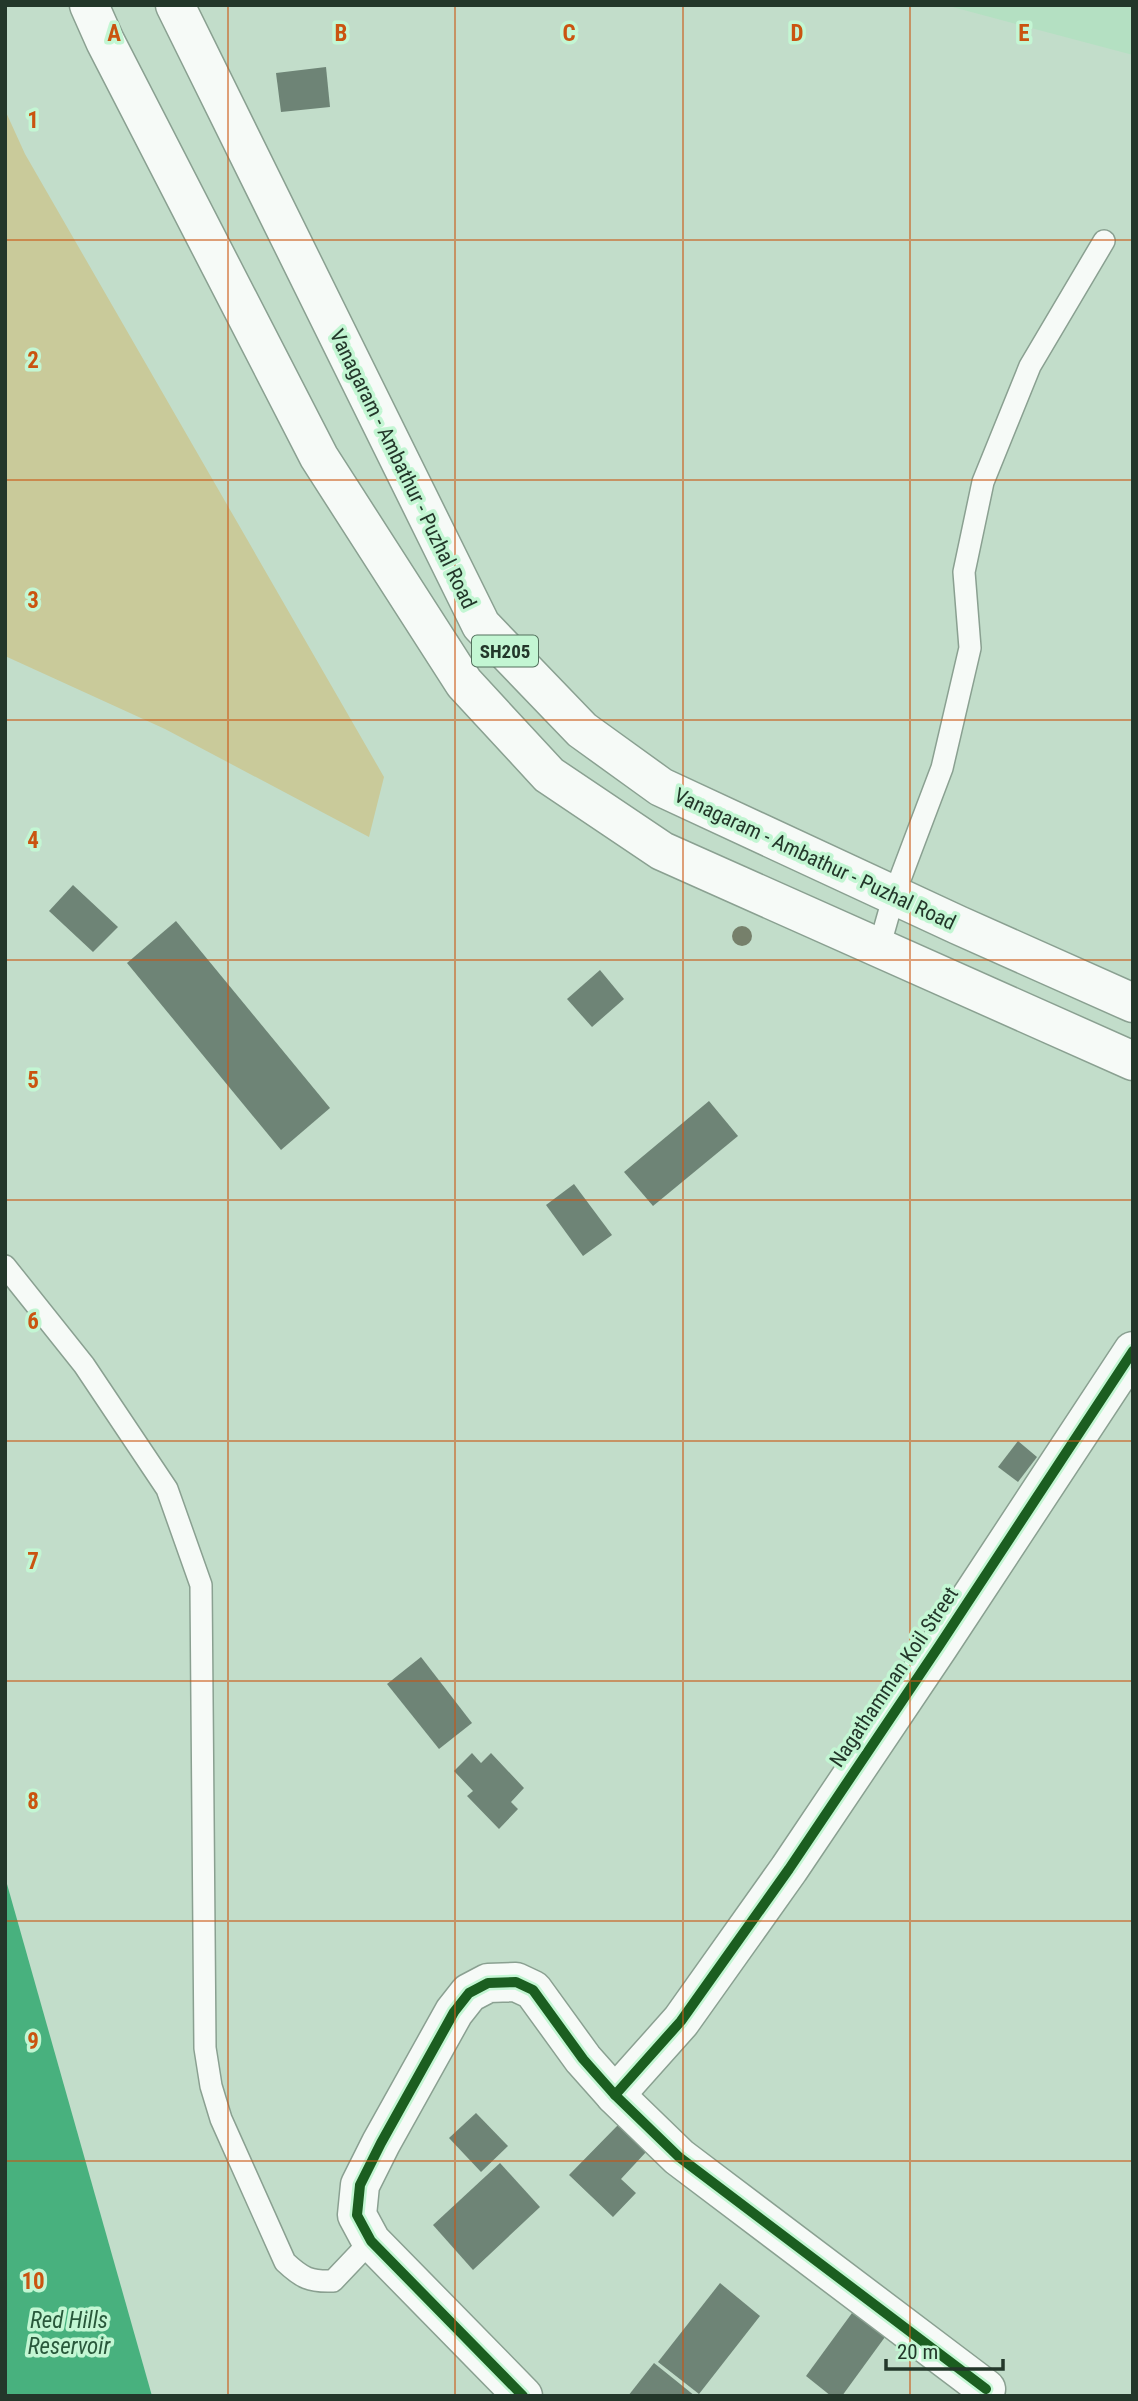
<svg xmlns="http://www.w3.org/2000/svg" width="1138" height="2401" font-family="'Roboto Condensed',sans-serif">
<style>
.built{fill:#b4e0c2}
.green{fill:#c9ca9a}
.water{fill:#48b17e}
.building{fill:#6e8476}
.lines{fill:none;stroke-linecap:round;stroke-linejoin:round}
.lane-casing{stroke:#8aa091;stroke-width:24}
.street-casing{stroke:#8aa091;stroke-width:41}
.primary-casing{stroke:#8aa091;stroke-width:41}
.lane{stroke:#f6faf7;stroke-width:21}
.street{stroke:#f6faf7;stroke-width:38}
.primary{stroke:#f6faf7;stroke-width:38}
.cycleway-casing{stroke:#c3f6d3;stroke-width:15}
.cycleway{stroke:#1b5e20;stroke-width:10}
.tree{fill:#76806b}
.grid{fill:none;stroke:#ca5410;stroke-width:2;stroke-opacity:0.55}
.labels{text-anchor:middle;stroke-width:7;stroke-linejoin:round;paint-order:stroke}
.shield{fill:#c3f6d3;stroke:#53705d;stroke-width:2}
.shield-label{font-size:19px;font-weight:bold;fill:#23372a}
.street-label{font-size:21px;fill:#23372a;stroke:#c3f6d3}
.water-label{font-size:23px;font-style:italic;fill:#29583b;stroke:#c3f6d3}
.grid-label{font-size:23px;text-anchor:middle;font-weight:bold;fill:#ca5410;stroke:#c3f6d3;stroke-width:7;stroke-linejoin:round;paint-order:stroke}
</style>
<rect width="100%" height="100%" fill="#c2ddca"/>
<polygon class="built" points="945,5 1133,5 1133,55"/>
<polygon class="green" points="5,110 25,154 384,777 369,837 165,729 5,656"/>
<polygon class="water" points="5,1877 152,2396 5,2396"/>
<g class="building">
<polygon points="326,67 330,107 281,112 276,73"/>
<polygon points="73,885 118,927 93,952 49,911"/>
<polygon points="176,921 330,1108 281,1150 127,963"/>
<polygon points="600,970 624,999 592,1027 567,999"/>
<polygon points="709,1101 738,1136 653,1206 624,1172"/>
<polygon points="574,1184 612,1235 583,1256 546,1205"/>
<polygon points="1018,1441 1037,1457 1018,1482 998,1467"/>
<polygon points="421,1657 472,1723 439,1749 387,1684"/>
<polygon points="472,1753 481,1763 491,1753 524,1788 511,1802 518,1809 499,1829 467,1796 473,1791 454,1771"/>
<polygon points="476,2113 508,2146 481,2172 449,2138"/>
<polygon points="618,2125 646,2152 621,2179 636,2193 613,2217 569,2175"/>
<polygon points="500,2163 540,2207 473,2270 433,2225"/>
<polygon points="720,2283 760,2316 699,2394 658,2362"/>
<polygon points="852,2313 885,2337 842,2396 831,2396 806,2376"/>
<polygon points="654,2363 695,2396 628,2396"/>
</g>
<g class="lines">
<g class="lane-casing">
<g id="lane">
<polyline points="879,948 894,895 942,768 970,648 964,572 983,482 1030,366 1104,241"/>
<path d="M5 1266 84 1365 167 1489 201 1585 205 2048 211 2086 221 2119 285 2262C302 2278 310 2282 333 2281L371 2241"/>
</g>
</g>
<g class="street-casing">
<g id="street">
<polyline points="615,2095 679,2157 986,2389"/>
<polyline points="523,2396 371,2241 357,2215 360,2185 381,2143 454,2012 469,1993 488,1983 516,1982 533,1990 583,2059 615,2095 681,2021 789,1869 939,1646 1133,1351"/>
</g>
</g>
<g class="primary-casing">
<g id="primary">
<polyline points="89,5 105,41 319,457 464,683 549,775 662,851 1133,1061"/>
<polyline points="175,5 481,625 582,730 661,787 958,925 1133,1003"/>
</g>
</g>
<use href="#lane" class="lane"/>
<use href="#street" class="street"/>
<use href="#primary" class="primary"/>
<g class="cycleway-casing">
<g id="cycleway">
<polyline points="615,2095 679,2157 986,2389"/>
<polyline points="523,2396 371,2241 357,2215 360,2185 381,2143 454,2012 469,1993 488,1983 516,1982 533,1990 583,2059 615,2095 681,2021 789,1869 939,1646 1133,1351"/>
</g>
</g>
<use href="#cycleway" class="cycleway"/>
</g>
<circle class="tree" cx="742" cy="936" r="10"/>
<path class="grid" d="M228 5V2396M455 5V2396M683 5V2396M910 5V2396M5 240H1133M5 480H1133M5 720H1133M5 960H1133M5 1200H1133M5 1441H1133M5 1681H1133M5 1921H1133M5 2161H1133"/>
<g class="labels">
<rect class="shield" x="472" y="635.5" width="66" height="31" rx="5"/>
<g class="shield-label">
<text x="505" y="658">SH205</text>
</g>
<g class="street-label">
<text transform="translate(403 469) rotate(64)" y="7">Vanagaram - Ambathur - Puzhal Road</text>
<text transform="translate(815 859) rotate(25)" y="7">Vanagaram - Ambathur - Puzhal Road</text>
<text transform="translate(894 1677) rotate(-56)" y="7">Nagathamman Koil Street</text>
</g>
<g class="water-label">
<text x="69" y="2328">Red Hills<tspan x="69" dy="26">Reservoir</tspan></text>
</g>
</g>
<g class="grid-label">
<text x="114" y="41">A</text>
<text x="341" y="41">B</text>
<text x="569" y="41">C</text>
<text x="797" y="41">D</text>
<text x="1024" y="41">E</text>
<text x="33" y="128">1</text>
<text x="33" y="368">2</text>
<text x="33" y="608">3</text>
<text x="33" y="848">4</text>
<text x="33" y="1088">5</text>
<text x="33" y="1329">6</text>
<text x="33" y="1569">7</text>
<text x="33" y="1809">8</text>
<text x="33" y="2049">9</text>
<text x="33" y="2289">10</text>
</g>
<rect width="1138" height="2401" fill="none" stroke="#23372a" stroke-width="14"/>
<path d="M886 2359v10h117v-10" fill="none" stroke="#23372a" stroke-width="3.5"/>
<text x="897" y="2359" font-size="21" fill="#23372a" stroke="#c3f6d3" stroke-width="5" paint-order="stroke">20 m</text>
</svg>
